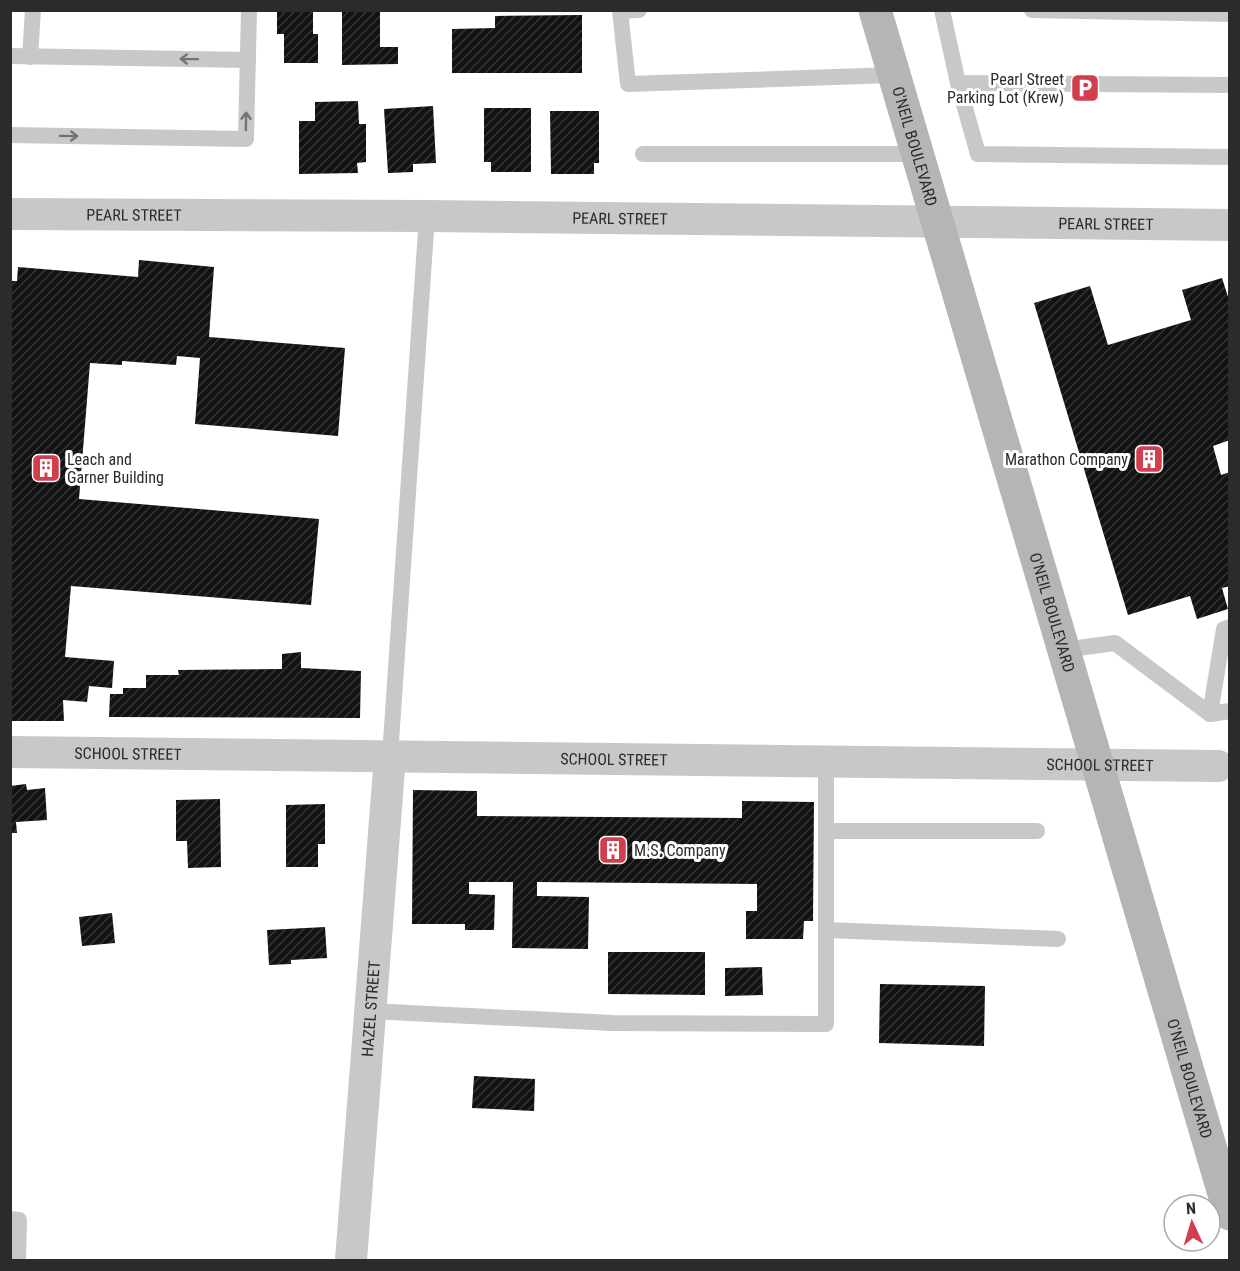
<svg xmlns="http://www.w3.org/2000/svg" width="1240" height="1271" font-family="'Roboto Condensed',sans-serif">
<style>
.building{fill:url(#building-hatch)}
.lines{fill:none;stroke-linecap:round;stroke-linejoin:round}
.service{stroke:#c8c8c8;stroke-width:16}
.minor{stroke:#c8c8c8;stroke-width:32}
.secondary{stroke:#b5b5b5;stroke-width:33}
.oneway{stroke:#727272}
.labels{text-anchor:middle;stroke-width:6;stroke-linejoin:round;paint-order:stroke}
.poi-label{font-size:16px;fill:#2b2b2b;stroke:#fff;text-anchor:end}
.street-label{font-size:16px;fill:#2b2b2b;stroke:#fff}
</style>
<defs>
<pattern id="building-hatch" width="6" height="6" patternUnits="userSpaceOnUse" patternTransform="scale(1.5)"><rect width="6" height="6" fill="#121212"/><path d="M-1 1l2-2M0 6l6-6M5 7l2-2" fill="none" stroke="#353535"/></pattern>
</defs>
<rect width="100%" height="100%" fill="#fff"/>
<g class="building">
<polygon points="277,10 313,10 313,34 318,34 318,63 284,63 284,34 277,34"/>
<polygon points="342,10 380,10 380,47 398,47 398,64 342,65"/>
<polygon points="582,15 582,73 452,73 452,29 495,28 495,16"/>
<polygon points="358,101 359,124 366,124 366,162 357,163 358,173 299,174 299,121 315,121 315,102"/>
<polygon points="433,106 436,163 413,164 413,172 388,173 384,109"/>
<polygon points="484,108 531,108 531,172 491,172 491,162 484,162"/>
<polygon points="550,111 599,111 599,163 594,163 594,174 551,174"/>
<polygon points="139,260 214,267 209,337 345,348 338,436 195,424 200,358 177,356 176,365 122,361 122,365 90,363 79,499 319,519 311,605 71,586 65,657 114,661 112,688 89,686 87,702 63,700 64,721 10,721 10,281 17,281 18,267 138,277"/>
<polygon points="1222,278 1230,303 1230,440 1213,446 1221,475 1230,472 1230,586 1222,588 1228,609 1197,619 1190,596 1128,615 1034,303 1090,286 1108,345 1191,320 1182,290"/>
<polygon points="301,652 301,668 361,671 360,718 109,717 110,694 123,694 123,688 146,688 146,675 179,675 178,670 282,669 282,654"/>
<polygon points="26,784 27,790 45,788 47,820 16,822 17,833 10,833 10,786"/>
<polygon points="413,790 477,791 477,816 742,818 742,801 814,802 813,921 804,921 803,939 746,939 746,911 757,911 757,884 537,882 537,896 589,897 588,949 512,948 513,882 469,882 469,894 495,895 494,930 465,930 465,924 412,924"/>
<polygon points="220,799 221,867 188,868 187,841 176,841 176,800"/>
<polygon points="325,804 325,844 318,844 318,867 286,867 286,805"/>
<polygon points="112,913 115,943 82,946 79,917"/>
<polygon points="325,927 327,958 291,960 291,964 269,965 267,930"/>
<polygon points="608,952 705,952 705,995 608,994"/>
<polygon points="762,967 763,995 725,996 725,968"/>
<polygon points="880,984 985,986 984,1046 879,1043"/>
<polygon points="474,1076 535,1079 534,1111 472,1108"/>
</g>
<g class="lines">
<g class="service">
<polyline points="639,10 620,11 628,84 893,75"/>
<polyline points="942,10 958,83 978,154 1230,157"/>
<polyline points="1032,10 1230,14"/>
<polyline points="10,56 248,60"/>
<polyline points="30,57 33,10"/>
<polyline points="958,83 1230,85"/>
<polyline points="10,135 246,139 249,10"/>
<polyline points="643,154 917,154"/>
<polyline points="1063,650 1115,643 1210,714 1230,711"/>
<polyline points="1210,714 1224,629 1230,627"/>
<polyline points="390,756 427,216"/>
<polyline points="826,831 1037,831"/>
<polyline points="826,930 1058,939"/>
<polyline points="370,1011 612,1023 826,1024 826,762"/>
<polyline points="10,1219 19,1220 18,1260"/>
</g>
<g class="minor">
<path id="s1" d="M10 214 427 216 1230 225"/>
<path id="s2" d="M10 752 1218 766"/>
<path id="s3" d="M351 1260 390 756"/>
</g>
<path class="secondary" id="s4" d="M875 10 1230 1214"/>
</g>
<defs><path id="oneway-shaft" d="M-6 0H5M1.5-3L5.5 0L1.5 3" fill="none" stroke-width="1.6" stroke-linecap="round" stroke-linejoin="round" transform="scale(1.5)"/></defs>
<g class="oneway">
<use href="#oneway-shaft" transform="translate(189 59) rotate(-179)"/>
<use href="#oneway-shaft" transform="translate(246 121) rotate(-89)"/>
<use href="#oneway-shaft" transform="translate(69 136) rotate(1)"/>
</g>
<defs>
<g id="parking-square" transform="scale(1.5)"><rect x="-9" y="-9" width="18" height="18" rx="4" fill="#d23e4e" stroke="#fff"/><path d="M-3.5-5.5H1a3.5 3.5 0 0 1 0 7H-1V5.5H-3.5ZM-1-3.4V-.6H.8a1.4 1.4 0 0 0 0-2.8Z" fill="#fff"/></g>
<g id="building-square" transform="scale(1.5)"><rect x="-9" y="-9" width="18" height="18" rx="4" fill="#d23e4e" stroke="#fff"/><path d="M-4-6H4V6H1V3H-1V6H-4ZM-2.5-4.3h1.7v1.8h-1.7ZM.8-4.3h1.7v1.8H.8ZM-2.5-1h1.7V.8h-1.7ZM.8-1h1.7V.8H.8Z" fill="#fff"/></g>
</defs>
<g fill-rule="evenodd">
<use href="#parking-square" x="1085" y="88"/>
<use href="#building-square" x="1149" y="459"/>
<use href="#building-square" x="46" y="468"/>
<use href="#building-square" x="613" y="850"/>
</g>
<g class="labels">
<g class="poi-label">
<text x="1064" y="85">Pearl Street<tspan x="1064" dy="18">Parking Lot (Krew)</tspan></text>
<text x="67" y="465" text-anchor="start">Leach and<tspan x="67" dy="18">Garner Building</tspan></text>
<text x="1128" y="465">Marathon Company</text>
<text x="634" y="856" text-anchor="start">M.S. Company</text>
</g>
<g class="street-label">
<text dy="6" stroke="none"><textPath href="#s4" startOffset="142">O'NEIL BOULEVARD</textPath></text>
<text dy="6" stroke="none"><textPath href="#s1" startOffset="124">PEARL STREET</textPath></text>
<text dy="6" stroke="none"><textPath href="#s1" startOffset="610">PEARL STREET</textPath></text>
<text dy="6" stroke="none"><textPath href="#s1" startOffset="1096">PEARL STREET</textPath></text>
<text dy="6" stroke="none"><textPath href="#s4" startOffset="628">O'NEIL BOULEVARD</textPath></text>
<text dy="6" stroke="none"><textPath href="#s2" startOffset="118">SCHOOL STREET</textPath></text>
<text dy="6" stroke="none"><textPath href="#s2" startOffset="604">SCHOOL STREET</textPath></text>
<text dy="6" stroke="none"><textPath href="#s2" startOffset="1090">SCHOOL STREET</textPath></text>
<text dy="6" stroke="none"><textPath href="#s3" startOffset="252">HAZEL STREET</textPath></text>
<text dy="6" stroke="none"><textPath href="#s4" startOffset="1114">O'NEIL BOULEVARD</textPath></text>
</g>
</g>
<rect width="1240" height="1271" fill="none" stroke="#2b2b2b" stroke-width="24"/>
<g transform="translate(1192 1223) rotate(356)"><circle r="28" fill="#ffffff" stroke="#aaaaaa" stroke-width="1.5"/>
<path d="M0-4.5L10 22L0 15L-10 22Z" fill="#d23e4e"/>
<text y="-9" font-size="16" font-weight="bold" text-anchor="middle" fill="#2b2b2b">N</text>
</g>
</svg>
